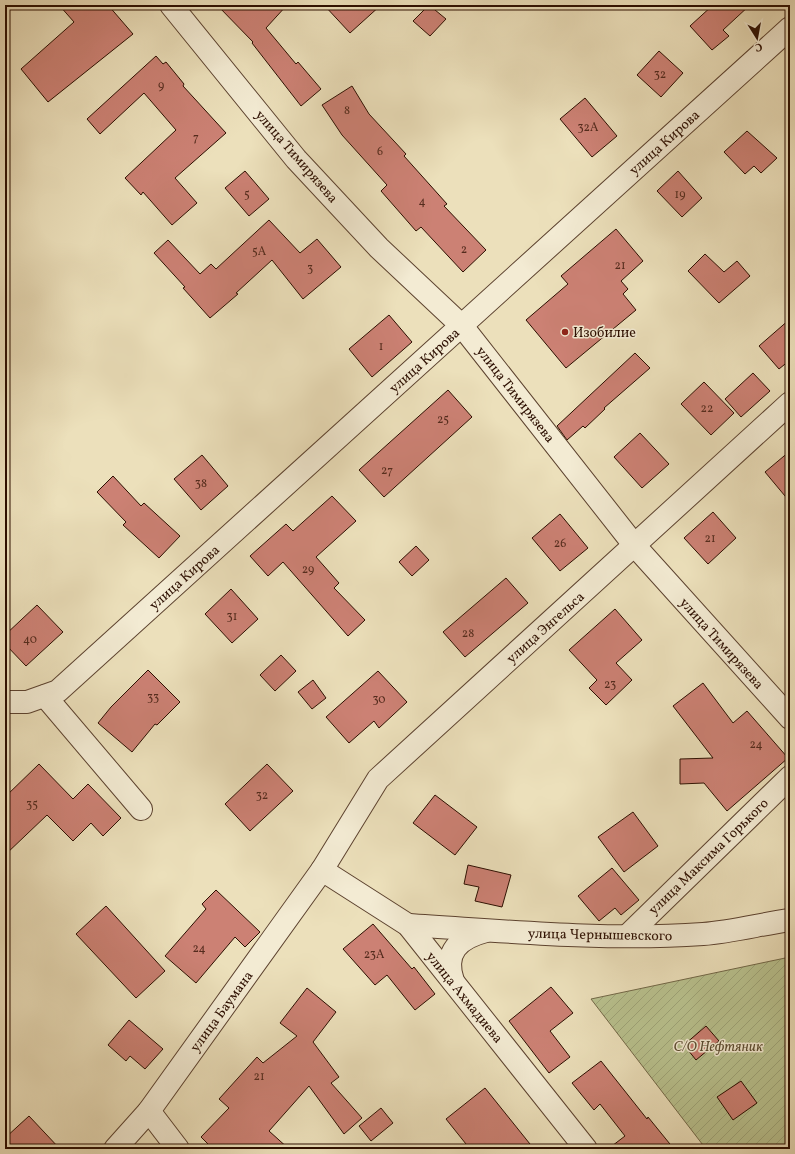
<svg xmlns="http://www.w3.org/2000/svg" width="795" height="1154" font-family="Vollkorn,serif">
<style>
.garden{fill:url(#garden-furrows);stroke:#726848}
.building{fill:#cc8174;stroke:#2c0e00}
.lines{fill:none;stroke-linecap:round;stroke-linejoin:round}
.minor-casing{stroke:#5c422f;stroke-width:24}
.minor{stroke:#f3ebd3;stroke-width:22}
.poi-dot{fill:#8f2418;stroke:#f3ebd3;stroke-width:1.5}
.labels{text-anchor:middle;stroke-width:3;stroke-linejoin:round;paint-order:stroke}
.number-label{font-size:12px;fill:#542b1d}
.street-label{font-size:14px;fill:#2c0e00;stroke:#f3ebd3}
.poi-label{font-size:14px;fill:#2c0e00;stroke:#f3ebd3;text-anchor:start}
.park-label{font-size:14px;font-style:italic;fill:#5d4d32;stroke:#f3ebd3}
</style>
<defs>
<pattern id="garden-furrows" width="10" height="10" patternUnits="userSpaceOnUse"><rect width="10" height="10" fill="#b9c28f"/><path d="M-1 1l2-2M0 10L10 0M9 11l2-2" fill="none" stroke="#9fa67a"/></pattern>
</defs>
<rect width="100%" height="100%" fill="#ece0bb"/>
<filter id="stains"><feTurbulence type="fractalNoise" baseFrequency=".005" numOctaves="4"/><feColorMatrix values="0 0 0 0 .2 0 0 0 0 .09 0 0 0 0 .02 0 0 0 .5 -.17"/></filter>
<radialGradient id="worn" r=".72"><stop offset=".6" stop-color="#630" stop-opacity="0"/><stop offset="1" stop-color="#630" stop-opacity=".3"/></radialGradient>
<polygon class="garden" points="790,957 790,1149 706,1149 591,999"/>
<g class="building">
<polygon points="59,5 108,5 133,34 48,102 21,69 74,22"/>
<polygon points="217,5 287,5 266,28 296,64 298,62 321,89 301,106 252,43 253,42"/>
<polygon points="324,5 381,5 350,33"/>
<polygon points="429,5 446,19 430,36 413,21"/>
<polygon points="713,5 750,5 723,30 729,36 712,50 690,26"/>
<polygon points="659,51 683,73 661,97 637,75"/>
<polygon points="156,56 163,64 166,62 184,84 183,86 226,133 175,178 197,203 172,225 143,192 141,195 125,178 176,130 144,93 100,134 87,119"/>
<polygon points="352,86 369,114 406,154 404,156 447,204 444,206 486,250 463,272 421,227 416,231 381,191 387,185 342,135 322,105"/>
<polygon points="585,98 617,136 592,157 560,119"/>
<polygon points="747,131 777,158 761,173 754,166 745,174 724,152"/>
<polygon points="245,171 269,199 249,216 225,188"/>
<polygon points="678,171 702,198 682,217 657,191"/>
<polygon points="269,220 300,253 317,239 341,267 303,299 272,260 236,293 238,294 210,318 183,288 185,287 154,253 168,240 200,274 211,264 216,269"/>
<polygon points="616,229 643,261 621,281 628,289 623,294 636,310 566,368 526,320 568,284 561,276"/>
<polygon points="705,254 724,272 737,261 750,276 719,303 688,271"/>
<polygon points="389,315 412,342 372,377 349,349"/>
<polygon points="790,319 790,360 779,369 759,346"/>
<polygon points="635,353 650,368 604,408 605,409 585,428 583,426 567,440 557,426"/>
<polygon points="753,373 770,391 741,417 725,399"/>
<polygon points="704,382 734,413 711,435 681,404"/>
<polygon points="448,390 472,417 384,497 359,470"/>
<polygon points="640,433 669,464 642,488 614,457"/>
<polygon points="790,451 790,502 765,472"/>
<polygon points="202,455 228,486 201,510 174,479"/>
<polygon points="113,476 141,506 144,503 180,536 159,558 123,525 126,522 97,492"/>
<polygon points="332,496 356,521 316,557 339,583 334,588 365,620 348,636 283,562 268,576 250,556 286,524 293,531"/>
<polygon points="713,512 736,538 708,564 684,538"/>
<polygon points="560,514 588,548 560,571 532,538"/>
<polygon points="416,546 429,560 412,576 399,562"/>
<polygon points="506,578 528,603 465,657 443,632"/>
<polygon points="231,589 258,619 232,643 205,614"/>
<polygon points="37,605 63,632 26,666 5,644 5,635"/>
<polygon points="615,609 642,640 616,663 632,680 606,705 589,688 597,680 569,650"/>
<polygon points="281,655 296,671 275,691 260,675"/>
<polygon points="148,670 180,702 157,725 155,724 132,752 98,723 111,707"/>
<polygon points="378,671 407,702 379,728 374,721 349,743 326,717"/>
<polygon points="313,680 326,698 312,709 298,692"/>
<polygon points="703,683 733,723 747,711 788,758 727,811 704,783 680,784 680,759 713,758 673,706"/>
<polygon points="39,764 73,799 88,784 121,818 103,836 91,823 73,841 47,815 5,855 5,797"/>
<polygon points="267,764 293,791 250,831 225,804"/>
<polygon points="435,795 477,827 455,855 413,823"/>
<polygon points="633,812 658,846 624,872 598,837"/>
<polygon points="468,865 511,875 502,907 475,901 479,887 464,884"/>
<polygon points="612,868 639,900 621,915 615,908 599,921 578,896"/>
<polygon points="216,890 260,932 245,947 235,937 196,983 165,956 206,909 202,904"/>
<polygon points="106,906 165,971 136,998 76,934"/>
<polygon points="373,924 412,969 414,967 435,994 415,1010 387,975 375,985 343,949"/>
<polygon points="551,987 573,1013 550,1031 570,1057 549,1073 509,1021"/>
<polygon points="307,988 336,1012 313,1042 339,1077 331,1083 362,1118 344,1134 309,1086 269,1131 289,1149 213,1149 201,1137 229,1108 219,1099 257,1057 263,1063 297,1036 280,1023"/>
<polygon points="129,1020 163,1049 145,1069 130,1056 126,1061 108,1045"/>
<polygon points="706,1026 719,1041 696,1060 684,1045"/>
<polygon points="601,1061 647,1119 648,1117 674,1149 608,1149 625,1136 600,1104 594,1110 572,1083"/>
<polygon points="741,1081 757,1103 733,1120 717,1097"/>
<polygon points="485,1088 534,1149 470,1149 446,1119"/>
<polygon points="381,1108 393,1123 371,1141 359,1126"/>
<polygon points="29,1116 60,1149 5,1149 5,1138"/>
</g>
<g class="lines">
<g class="minor-casing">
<g id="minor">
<polyline points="171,5 296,159 379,248 462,326 635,546 790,718"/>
<polyline points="45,696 141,809"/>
<polyline points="5,702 27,702 58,691 790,28"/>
<polyline points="322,870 408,925 586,1149"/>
<path d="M408 925C506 931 605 941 703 934 732 932 761 924 790 920"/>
<polyline points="627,936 790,777"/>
<path d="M453 981C443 952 459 938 486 931"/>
<polyline points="149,1111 178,1149"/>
<polyline points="115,1149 149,1111 322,870 378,779 790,403"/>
</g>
</g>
<use href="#minor" class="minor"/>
</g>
<circle class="poi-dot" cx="565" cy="332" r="4"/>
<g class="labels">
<g class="number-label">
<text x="660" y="78">32</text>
<text x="161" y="89">9</text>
<text x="347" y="114">8</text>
<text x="588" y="131">32А</text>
<text x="196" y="141">7</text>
<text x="380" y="155">6</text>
<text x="247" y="198">5</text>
<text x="680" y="198">19</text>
<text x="422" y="205">4</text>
<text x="464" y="253">2</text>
<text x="259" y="255">5А</text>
<text x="620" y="269">21</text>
<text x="310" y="272">3</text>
<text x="381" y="350">1</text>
<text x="707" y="412">22</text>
<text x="443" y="423">25</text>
<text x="387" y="474">27</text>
<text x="201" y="487">38</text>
<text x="710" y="542">21</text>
<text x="560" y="547">26</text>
<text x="308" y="573">29</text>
<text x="232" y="620">31</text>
<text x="468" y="637">28</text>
<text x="30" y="643">40</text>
<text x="610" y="688">23</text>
<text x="153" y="701">33</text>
<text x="379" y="703">30</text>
<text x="756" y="748">24</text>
<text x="262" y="799">32</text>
<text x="32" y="808">35</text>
<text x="199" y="952">24</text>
<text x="374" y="958">23А</text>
<text x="259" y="1080">21</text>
</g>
<g class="street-label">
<text transform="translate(664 142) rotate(-42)" y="5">улица Кирова</text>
<text transform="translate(297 156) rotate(49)" y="5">улица Тимирязева</text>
<text transform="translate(424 360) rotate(-42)" y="5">улица Кирова</text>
<text transform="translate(516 394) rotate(52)" y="5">улица Тимирязева</text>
<text transform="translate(184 577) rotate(-42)" y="5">улица Кирова</text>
<text transform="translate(545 627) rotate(-42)" y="5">улица Энгельса</text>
<text transform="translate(722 643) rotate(48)" y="5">улица Тимирязева</text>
<text transform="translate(708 856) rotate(-44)" y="5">улица Максима Горького</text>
<text transform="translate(600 934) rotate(1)" y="5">улица Чернышевского</text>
<text transform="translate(465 997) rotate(51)" y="5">улица Ахмадиева</text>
<text transform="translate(221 1011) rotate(-54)" y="5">улица Баумана</text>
</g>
<g class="poi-label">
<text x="573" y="337">Изобилие</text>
</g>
<g class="park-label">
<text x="718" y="1051">С/О Нефтяник</text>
</g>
</g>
<rect width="795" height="1154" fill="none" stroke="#ece0bb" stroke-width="20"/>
<rect x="6" y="6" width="783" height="1142" fill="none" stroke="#2c0e00" stroke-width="2"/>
<rect x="10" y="10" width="775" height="1134" fill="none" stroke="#2c0e00"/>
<g transform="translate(757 38) rotate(169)" stroke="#f3ebd3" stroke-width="3" paint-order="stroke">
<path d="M0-3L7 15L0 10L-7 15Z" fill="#2c0e00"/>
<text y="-6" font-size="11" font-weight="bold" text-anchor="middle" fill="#2c0e00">С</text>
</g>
<rect width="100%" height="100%" filter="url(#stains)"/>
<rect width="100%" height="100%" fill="url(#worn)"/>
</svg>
